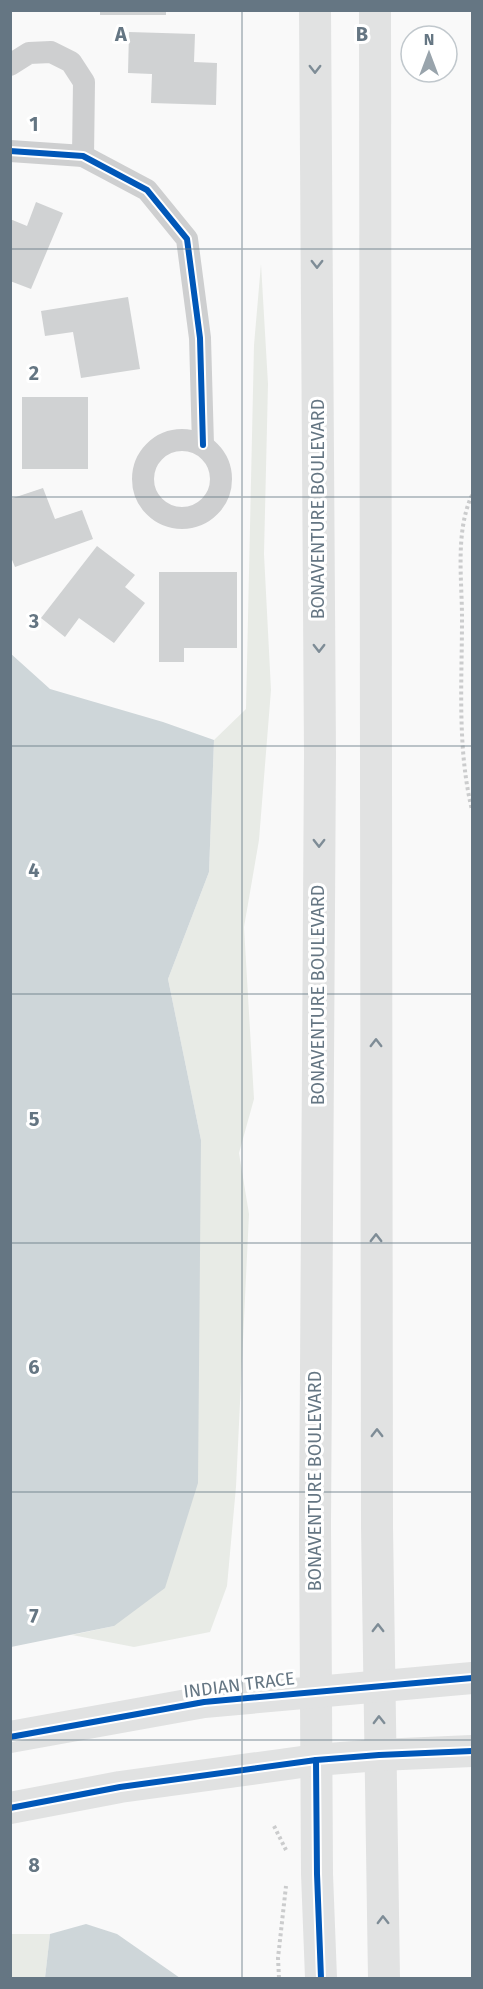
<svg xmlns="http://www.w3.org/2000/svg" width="483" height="1989" font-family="'Fira Sans',sans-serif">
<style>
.green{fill:#e8ebe6}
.water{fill:#ced6d9}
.building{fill:#d0d2d3}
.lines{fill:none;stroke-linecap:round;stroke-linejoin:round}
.path{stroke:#cbcccd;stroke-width:4;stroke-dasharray:3 3;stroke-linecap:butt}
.minor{stroke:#cecfd0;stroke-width:22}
.secondary{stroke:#e1e2e2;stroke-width:32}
.cycleway-casing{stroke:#fff;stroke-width:10}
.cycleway{stroke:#0057b8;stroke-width:6}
.oneway{stroke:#7e8c96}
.grid{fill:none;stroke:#657683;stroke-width:1.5;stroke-opacity:0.55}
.labels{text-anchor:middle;stroke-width:6;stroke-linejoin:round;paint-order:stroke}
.street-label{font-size:18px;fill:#657683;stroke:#fff}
.grid-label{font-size:20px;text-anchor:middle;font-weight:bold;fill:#657683;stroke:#fff;stroke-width:6;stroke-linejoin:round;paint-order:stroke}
</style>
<rect width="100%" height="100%" fill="#f9f9f9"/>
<g class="green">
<polygon points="261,264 268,384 264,554 271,690 259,840 244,927 254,1099 239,1153 249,1214 236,1487 227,1586 210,1632 134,1647 72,1635 114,1626 201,1140 168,979 209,872 214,740 246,709 254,345"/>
<polygon points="10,1934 50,1934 45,1978 11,1978"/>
</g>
<g class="water">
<polygon points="10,653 50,689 163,722 214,740 209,872 168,979 201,1140 198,1483 165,1588 114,1626 11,1647"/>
<polygon points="86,1924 117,1934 180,1978 45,1978 50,1934"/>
</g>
<g class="building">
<rect x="100" y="10" width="66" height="5"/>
<polygon points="129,32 195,34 194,62 217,63 216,105 151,103 152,74 128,73"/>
<polygon points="36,202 63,213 31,289 10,281 10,219 27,226"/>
<polygon points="128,297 140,369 81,378 73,332 45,336 41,311"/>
<rect x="22" y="397" width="66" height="72"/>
<polygon points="43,488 55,519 82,510 93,539 15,567 10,555 10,499"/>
<polygon points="97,546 135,575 125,587 145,603 114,643 79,618 65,637 41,618"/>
<polygon points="159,572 237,572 237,648 184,648 184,662 159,662"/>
</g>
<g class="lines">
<g class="path">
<path d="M472 495C455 532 462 579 462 618 462 682 457 748 472 810"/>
<polyline points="274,1826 286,1850"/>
<polyline points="279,1978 278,1958 286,1886"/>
</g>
<g class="minor">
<polyline points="10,65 29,53 51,52 71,62 84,82 83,156"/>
<polyline points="10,151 83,156 147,190 187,239 200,338 203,445"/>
<circle cx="182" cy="479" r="39"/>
</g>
<g class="secondary">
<polyline points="315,10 320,755 315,1524 317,1874 321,1978"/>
<polyline points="375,10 377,1527 384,1978"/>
<polyline points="10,1737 204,1702 472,1678"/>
<polyline points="10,1808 120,1787 316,1760 379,1755 472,1751"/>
</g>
<g class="cycleway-casing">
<g id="cycleway">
<polyline points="10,151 83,156 147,190 187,239 200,338 203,445"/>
<polyline points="10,1737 204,1702 472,1678"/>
<polyline points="316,1760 317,1874 321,1978"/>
<polyline points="10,1808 120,1787 316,1760 379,1755 472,1751"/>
</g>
</g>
<use href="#cycleway" class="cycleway"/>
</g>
<defs><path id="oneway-chevron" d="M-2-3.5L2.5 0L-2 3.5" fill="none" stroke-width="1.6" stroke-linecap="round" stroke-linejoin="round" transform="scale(1.5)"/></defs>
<g class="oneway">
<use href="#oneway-chevron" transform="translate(315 69) rotate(90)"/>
<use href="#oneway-chevron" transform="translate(317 264) rotate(90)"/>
<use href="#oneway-chevron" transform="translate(319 648) rotate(90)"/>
<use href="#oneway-chevron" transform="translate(319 843) rotate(90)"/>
<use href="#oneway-chevron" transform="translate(376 1043) rotate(-90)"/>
<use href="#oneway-chevron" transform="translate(376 1238) rotate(-90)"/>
<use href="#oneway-chevron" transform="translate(377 1433) rotate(-90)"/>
<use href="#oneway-chevron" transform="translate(378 1628) rotate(-90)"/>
<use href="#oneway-chevron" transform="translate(379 1720) rotate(-91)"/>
<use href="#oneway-chevron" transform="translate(383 1920) rotate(-91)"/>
</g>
<path class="grid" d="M242 10V1978M10 249H472M10 497H472M10 746H472M10 994H472M10 1243H472M10 1492H472M10 1740H472"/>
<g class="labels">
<g class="street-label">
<text transform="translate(318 509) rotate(-90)" y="6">BONAVENTURE BOULEVARD</text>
<text transform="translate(318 995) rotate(-90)" y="6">BONAVENTURE BOULEVARD</text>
<text transform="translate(315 1481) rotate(-90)" y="6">BONAVENTURE BOULEVARD</text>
<text transform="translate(239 1685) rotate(-7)" y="6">INDIAN TRACE</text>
</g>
</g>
<g class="grid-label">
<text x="121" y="41">A</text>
<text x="362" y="41">B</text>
<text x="34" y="131">1</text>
<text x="34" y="380">2</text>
<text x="34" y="628">3</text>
<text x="34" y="877">4</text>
<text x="34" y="1126">5</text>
<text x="34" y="1374">6</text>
<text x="34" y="1623">7</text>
<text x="34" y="1872">8</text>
</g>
<rect width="483" height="1989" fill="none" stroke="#657683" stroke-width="24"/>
<g transform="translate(429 54)"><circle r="28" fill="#ffffff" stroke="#c1c8cd" stroke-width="1.5"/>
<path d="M0-4.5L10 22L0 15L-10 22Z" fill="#99a4ac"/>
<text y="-9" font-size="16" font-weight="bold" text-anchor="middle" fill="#657683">N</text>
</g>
</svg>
